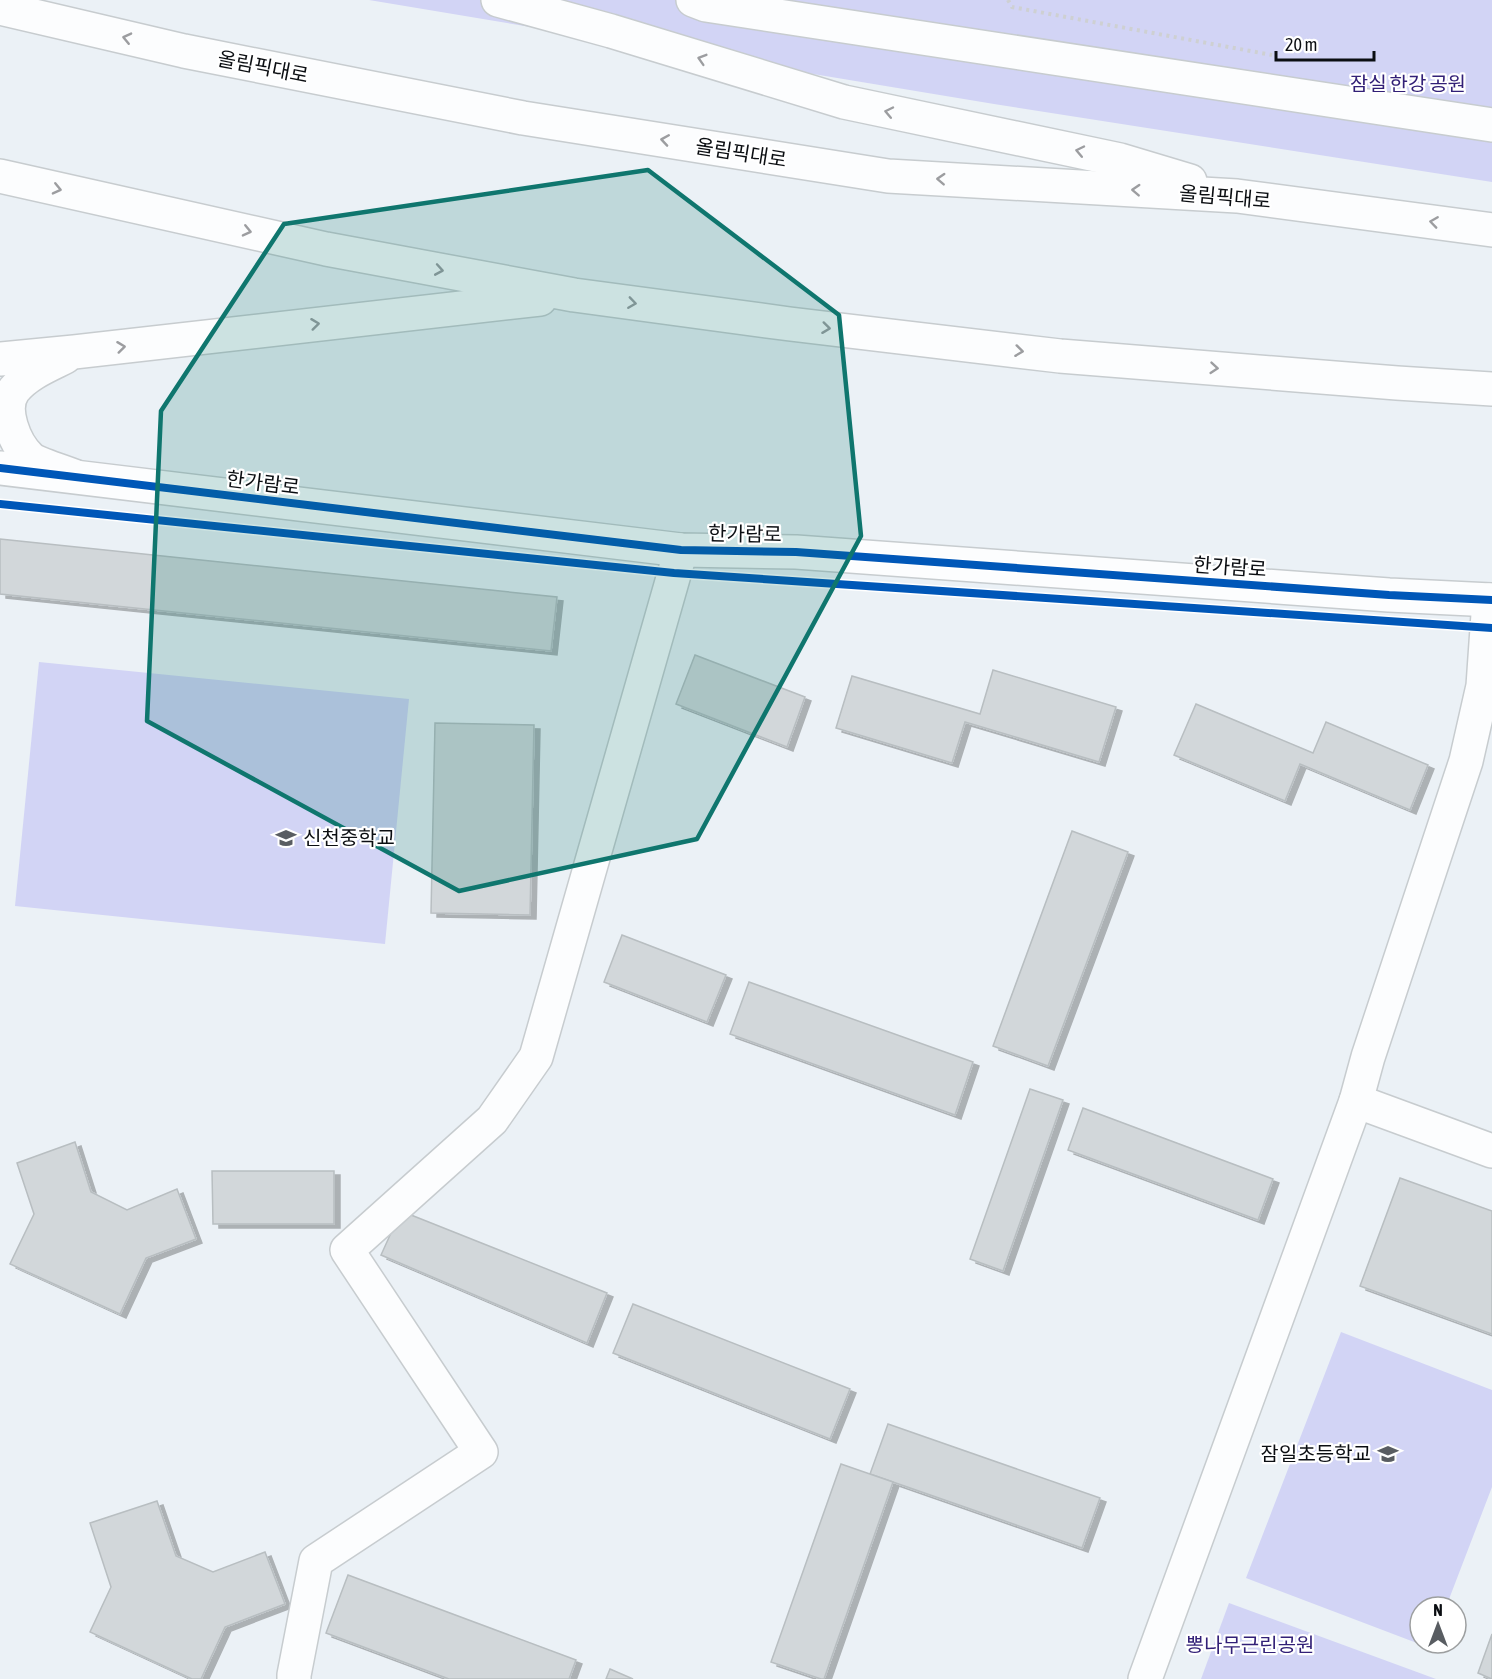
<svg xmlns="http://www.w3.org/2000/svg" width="1492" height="1679" font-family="'Asap Condensed','Noto Sans KR',sans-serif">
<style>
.green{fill:#d2d4f5}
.building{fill:#d2d7da;stroke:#b8bec1;stroke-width:1.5;filter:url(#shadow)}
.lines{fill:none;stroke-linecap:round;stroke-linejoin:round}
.minor-casing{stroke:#c7cccf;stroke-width:36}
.highway-casing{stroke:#c7cccf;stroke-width:36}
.path{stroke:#ced0d2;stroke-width:4;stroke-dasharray:3 4.5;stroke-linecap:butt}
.minor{stroke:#fcfdfe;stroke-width:33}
.highway{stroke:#fcfdfe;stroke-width:33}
.cycleway-casing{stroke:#fff;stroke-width:11}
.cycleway{stroke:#0057b8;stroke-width:8}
.oneway{stroke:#9c9da0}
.marked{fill:#0f766e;fill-opacity:0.2;stroke:#0f766e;stroke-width:4.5;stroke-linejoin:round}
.labels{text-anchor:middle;stroke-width:4.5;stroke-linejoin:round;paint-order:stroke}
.street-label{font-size:20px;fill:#0b0e12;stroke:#fff}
.park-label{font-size:20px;fill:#322077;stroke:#fff}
.poi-label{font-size:20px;fill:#0b0e12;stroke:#fff;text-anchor:start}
</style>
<defs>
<filter id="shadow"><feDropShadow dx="6" dy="4" stdDeviation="0" flood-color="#0004"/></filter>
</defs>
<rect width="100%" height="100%" fill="#ebf1f6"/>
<g class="green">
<polygon points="369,0 1492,0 1492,182 994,104"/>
<polygon points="39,662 409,699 385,944 15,906"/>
<polygon points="1341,1332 1492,1390 1492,1487 1446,1607 1420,1607 1420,1643 1432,1643 1430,1648 1246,1578"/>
<polygon points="1229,1603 1436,1679 1201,1679"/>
</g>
<g class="building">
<polygon points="0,539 557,597 551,651 0,594"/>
<polygon points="695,655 805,697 787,747 676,704"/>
<polygon points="993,670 1116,707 1099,762 965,722 952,763 836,728 852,676 980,714"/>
<polygon points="1196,704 1313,753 1326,722 1428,765 1410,810 1300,764 1285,801 1174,755"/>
<polygon points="435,723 534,725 530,915 431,913"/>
<polygon points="1072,831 1128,852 1048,1066 993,1046"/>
<polygon points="622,935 726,975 707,1022 604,982"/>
<polygon points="749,982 973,1062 955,1115 730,1034"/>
<polygon points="1030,1089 1063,1100 1003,1271 970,1259"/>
<polygon points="1083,1108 1273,1179 1258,1220 1068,1150"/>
<polygon points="75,1142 91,1192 127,1210 177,1189 196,1239 146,1258 120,1314 10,1264 34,1214 17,1163"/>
<polygon points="212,1171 334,1171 334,1224 213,1224"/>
<polygon points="1400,1178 1492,1211 1492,1334 1360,1286"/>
<polygon points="401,1211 607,1293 587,1343 381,1255"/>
<polygon points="633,1304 850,1389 830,1439 613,1353"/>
<polygon points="888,1424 1100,1498 1082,1548 870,1474"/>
<polygon points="841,1464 893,1482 824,1679 821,1679 771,1662"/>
<polygon points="157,1501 176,1556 213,1572 265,1552 285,1604 225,1627 201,1679 192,1679 90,1632 111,1587 90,1523"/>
<polygon points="348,1575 576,1660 569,1679 449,1679 326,1633"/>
<polygon points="1492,1634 1492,1679 1478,1673"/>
<polygon points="610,1669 633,1679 606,1679"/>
</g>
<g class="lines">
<g class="minor-casing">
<g id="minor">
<polyline points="693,0 706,5 1492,125"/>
<polyline points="0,468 681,550 796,552 1389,595 1492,600"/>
<polyline points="1356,1101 1368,1057 1466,761 1483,686 1489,600"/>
<polyline points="294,1679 294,1675 316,1561 481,1452 347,1250 492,1120 536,1057 681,550"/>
<polyline points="1145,1679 1356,1101 1492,1151"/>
</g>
</g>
<g class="highway-casing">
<g id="highway">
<polyline points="498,0 611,31 844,102 1120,160 1190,181"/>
<polyline points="0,8 184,51 523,118 888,176 1237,196 1492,230"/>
<polyline points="0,176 326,249 574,295 790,324 1060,356 1397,383 1492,389"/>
<path d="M65 357C47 366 27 374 14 390 0 409 15 444 30 458 37 464 64 472 74 476"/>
<polyline points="0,359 74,352 540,299"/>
</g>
</g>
<polyline class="path" points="1008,0 1012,7 1272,55"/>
<use href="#minor" class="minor"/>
<use href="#highway" class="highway"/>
<g class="cycleway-casing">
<g id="cycleway">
<polyline points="0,468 681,550 796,552 1389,595 1492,600"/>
<polyline points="0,504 674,573 1492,628"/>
</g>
</g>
<use href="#cycleway" class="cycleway"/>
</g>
<defs><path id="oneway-chevron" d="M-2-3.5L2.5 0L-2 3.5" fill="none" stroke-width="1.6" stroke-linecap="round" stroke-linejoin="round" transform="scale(1.5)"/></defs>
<g class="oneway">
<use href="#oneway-chevron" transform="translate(127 38) rotate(-167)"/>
<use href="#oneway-chevron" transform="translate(702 59) rotate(-163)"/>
<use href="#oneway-chevron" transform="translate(889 112) rotate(-168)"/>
<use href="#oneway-chevron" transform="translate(665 140) rotate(-171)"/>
<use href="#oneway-chevron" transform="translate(1080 151) rotate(-168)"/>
<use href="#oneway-chevron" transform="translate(941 179) rotate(-177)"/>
<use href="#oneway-chevron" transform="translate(57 189) rotate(13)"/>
<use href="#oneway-chevron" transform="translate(1136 190) rotate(-177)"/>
<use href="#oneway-chevron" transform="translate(1434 222) rotate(-172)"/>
<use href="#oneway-chevron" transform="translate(247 231) rotate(13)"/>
<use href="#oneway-chevron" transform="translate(439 270) rotate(10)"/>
<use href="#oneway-chevron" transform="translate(632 303) rotate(8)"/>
<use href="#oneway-chevron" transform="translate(315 324) rotate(-7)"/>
<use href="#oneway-chevron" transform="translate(826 328) rotate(7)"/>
<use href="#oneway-chevron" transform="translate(121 347) rotate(-7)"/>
<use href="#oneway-chevron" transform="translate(1019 351) rotate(7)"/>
<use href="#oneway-chevron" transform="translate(1214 368) rotate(5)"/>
</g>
<path class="marked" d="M648 170 839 315 861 536 697 839 459 891 147 721 161 411 284 224Z"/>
<defs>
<g id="school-bare" transform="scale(1.62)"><path d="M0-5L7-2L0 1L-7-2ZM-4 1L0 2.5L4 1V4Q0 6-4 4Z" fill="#595d62" stroke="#fff" stroke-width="2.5" paint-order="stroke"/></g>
</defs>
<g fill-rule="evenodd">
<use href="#school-bare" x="286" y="838"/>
<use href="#school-bare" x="1388" y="1454"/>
</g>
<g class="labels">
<g class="street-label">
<text transform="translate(263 67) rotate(11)" y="7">올림픽대로</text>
<text transform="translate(741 153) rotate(9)" y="7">올림픽대로</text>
<text transform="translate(1225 197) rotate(5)" y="7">올림픽대로</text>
<text transform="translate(263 483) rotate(7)" y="7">한가람로</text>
<text transform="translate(745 534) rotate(1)" y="7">한가람로</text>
<text transform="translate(1230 567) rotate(4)" y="7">한가람로</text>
</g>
<g class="park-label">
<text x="1408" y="91">잠실 한강 공원</text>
<text x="1250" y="1652">뽕나무근린공원</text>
</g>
<g class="poi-label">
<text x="303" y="845">신천중학교</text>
<text x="1371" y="1461" text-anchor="end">잠일초등학교</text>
</g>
</g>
<g transform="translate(1438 1625)"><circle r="28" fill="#ffffff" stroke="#9d9fa0" stroke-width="1.5"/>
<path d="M0-4.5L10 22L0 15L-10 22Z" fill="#595d62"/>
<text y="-9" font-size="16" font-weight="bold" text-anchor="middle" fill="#0b0e12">N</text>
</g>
<path d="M1276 51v9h98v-9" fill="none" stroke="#0b0e12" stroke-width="3"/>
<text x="1285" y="51" font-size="18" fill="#0b0e12" stroke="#ffffff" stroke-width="4.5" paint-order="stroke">20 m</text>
</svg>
